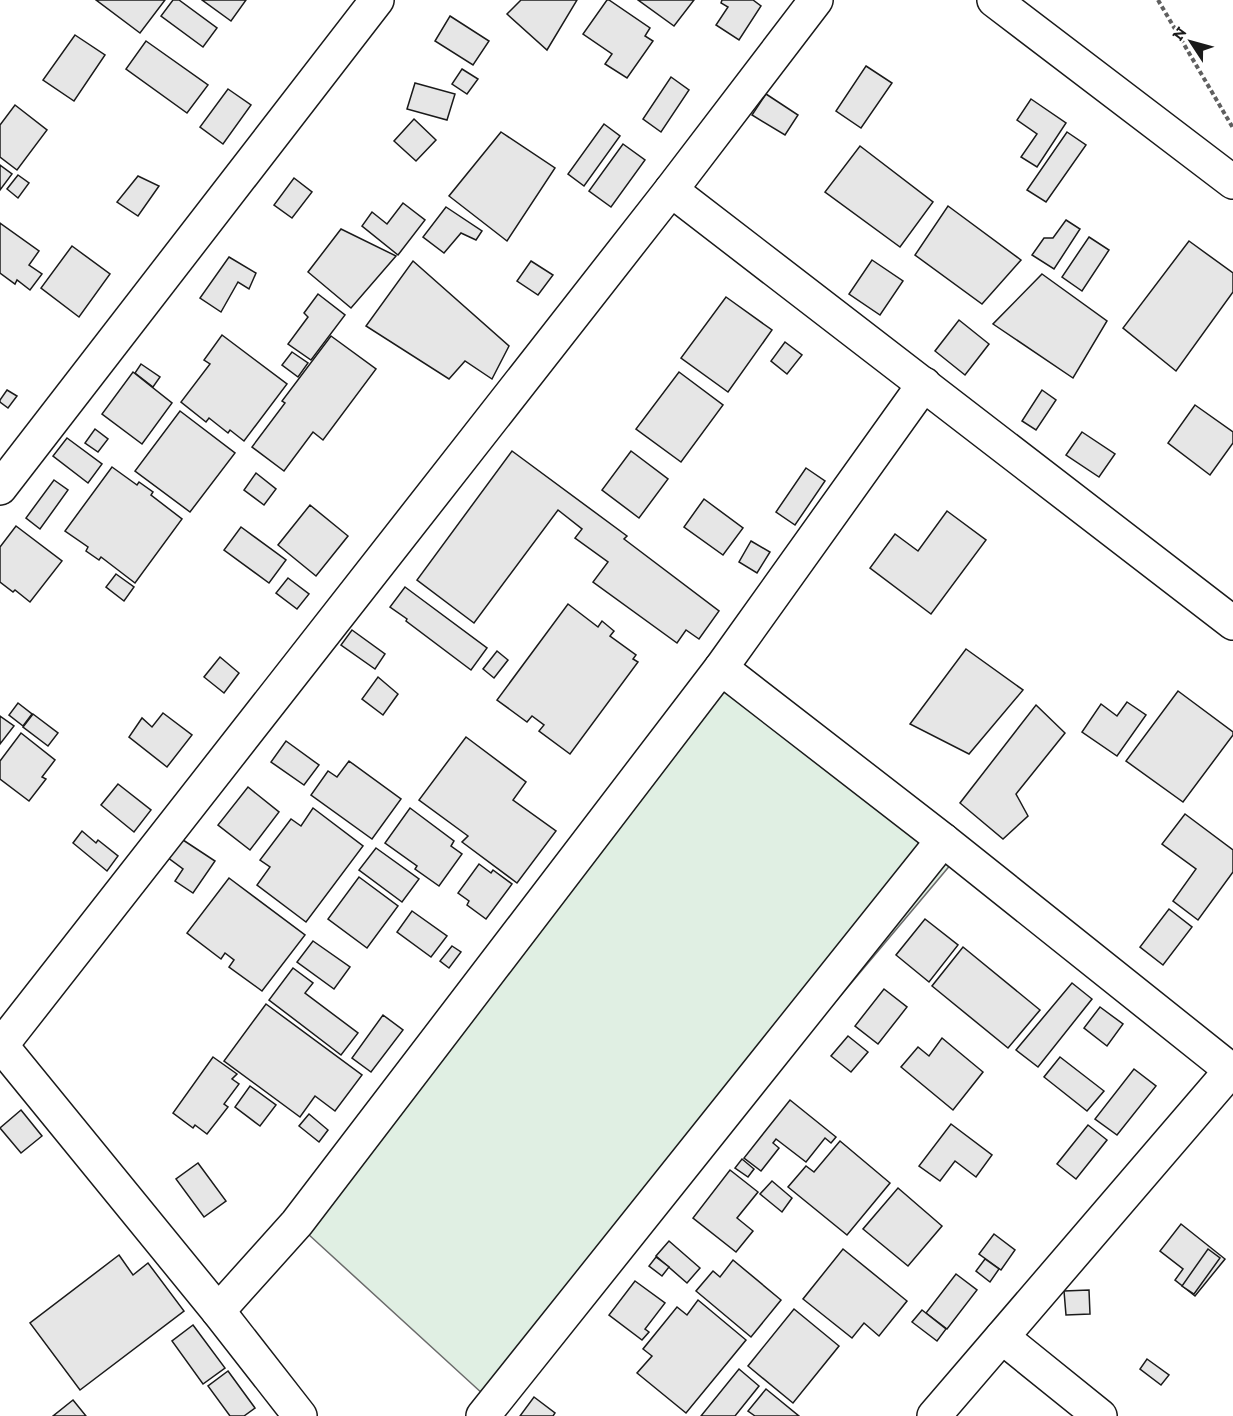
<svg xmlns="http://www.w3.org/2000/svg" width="1233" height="1416" font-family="'Zilla Slab',serif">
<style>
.green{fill:#e0efe3;stroke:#6a6a6a;stroke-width:1.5}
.building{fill:#e6e6e6;stroke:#1a1a1a;stroke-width:1.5}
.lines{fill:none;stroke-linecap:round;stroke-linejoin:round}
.street-casing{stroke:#1a1a1a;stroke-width:36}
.path{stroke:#5f5f5f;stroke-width:4;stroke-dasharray:4.5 3;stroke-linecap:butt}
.street{stroke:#fff;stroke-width:33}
</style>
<rect width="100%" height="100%" fill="#fff"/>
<polygon class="green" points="727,677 957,857 496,1406 308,1234"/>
<g class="building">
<polygon points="96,0 165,0 140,33"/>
<polygon points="173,0 179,0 217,28 203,47 161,16"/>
<polygon points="202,0 246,0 231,21"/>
<polygon points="521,0 577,0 547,50 507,14"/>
<polygon points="607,0 609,0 650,28 645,36 653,41 627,78 605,64 612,54 583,34"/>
<polygon points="638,0 694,0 674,26"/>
<polygon points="722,0 753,0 761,6 739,40 716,25 728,7 721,3"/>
<polygon points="450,16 489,41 473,65 435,41"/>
<polygon points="75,35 105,55 74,101 43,80"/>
<polygon points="146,41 208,85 187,113 126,69"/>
<polygon points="866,66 892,83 861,128 836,111"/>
<polygon points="462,69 478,79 467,94 452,84"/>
<polygon points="671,77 689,90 661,132 643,119"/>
<polygon points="415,83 455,94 447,120 407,109"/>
<polygon points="228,89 251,105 223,144 200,127"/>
<polygon points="766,94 798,115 785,135 752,115"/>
<polygon points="1031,99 1066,123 1037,167 1021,157 1037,134 1017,120"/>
<polygon points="15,105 47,130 17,170 0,157 0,125"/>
<polygon points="414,119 436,140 416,161 394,141"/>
<polygon points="604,124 620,136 584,186 568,174"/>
<polygon points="501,132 555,168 507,241 449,196"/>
<polygon points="1067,132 1086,145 1046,202 1027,190"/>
<polygon points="623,144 645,160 611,207 589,191"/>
<polygon points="860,146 933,202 900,247 825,192"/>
<polygon points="0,165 12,174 0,190"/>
<polygon points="18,175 29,183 18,198 7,189"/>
<polygon points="138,176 159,186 138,216 117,202"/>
<polygon points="294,178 312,192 292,218 274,205"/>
<polygon points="403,203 425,220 398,255 362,226 372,212 387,224"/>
<polygon points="948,206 1021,260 982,304 915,255"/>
<polygon points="446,207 482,231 476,240 461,233 444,253 423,237"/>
<polygon points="1066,220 1080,229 1054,269 1032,255 1044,238 1053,238"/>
<polygon points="0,223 39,251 29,265 42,274 30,290 17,280 15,284 0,273"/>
<polygon points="341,229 396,256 351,308 308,272"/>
<polygon points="1089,237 1109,250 1082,291 1062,277"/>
<polygon points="1189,241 1233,273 1233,292 1176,371 1123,328"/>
<polygon points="72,246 110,274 79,317 41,288"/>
<polygon points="229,257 256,273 249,289 238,282 221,312 200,298"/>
<polygon points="872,260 903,281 880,315 849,294"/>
<polygon points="413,261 509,346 492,379 465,361 449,379 366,326"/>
<polygon points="531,261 553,275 538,295 517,281"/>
<polygon points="1042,274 1107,321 1073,378 993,324"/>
<polygon points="318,294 345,315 311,360 288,344 308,317 304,313"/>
<polygon points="726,297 772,330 728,392 681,358"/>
<polygon points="959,320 989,344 965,375 935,351"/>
<polygon points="222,335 287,384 244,441 230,430 228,433 209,418 206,422 181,402 210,364 204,360"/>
<polygon points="331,336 376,369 323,440 313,432 284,471 252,447 285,403 282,401"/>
<polygon points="785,342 802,355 787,374 771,361"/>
<polygon points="292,352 308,363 298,377 282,365"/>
<polygon points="141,364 160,377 153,387 135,373"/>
<polygon points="133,372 172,403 142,444 102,414"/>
<polygon points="679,372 723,405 681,462 636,429"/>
<polygon points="7,390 17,396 8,408 0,402 0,400"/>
<polygon points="1042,390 1056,400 1036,430 1022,421"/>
<polygon points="1195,405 1233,432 1233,443 1210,475 1168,443"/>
<polygon points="180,411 235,453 190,512 135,471"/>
<polygon points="95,429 108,439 98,452 85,443"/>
<polygon points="1082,432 1115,454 1099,477 1066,455"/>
<polygon points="67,438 102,464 88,483 53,456"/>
<polygon points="512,451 627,536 624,539 719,611 699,639 686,630 677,643 593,582 608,562 575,538 582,529 558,510 474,623 417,580"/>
<polygon points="631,451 668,479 639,518 602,490"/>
<polygon points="112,467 137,485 139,482 153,492 151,495 182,519 135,583 101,557 99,560 86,551 88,547 65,531"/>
<polygon points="806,468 825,481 795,525 776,512"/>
<polygon points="256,473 276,489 264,505 244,490"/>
<polygon points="54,480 68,490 40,529 26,518"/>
<polygon points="704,499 743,528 723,555 684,527"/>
<polygon points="310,505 348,536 316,576 278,545"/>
<polygon points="947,511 986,540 931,614 870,568 895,534 918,551"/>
<polygon points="16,526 62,561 30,602 15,590 13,592 0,582 0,547"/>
<polygon points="241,527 286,560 269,583 224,550"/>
<polygon points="751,541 770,552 757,573 739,562"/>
<polygon points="116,574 134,587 124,601 106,587"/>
<polygon points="288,578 309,594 297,609 276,593"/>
<polygon points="405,587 487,648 471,670 406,621 407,619 390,607"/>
<polygon points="568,604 598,627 602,621 614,631 610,636 636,655 633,659 638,662 570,754 539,731 544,725 532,716 527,722 497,700"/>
<polygon points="352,630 385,654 375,669 341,645"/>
<polygon points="966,649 1023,690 969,754 910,724"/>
<polygon points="497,651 508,660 494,678 483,669"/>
<polygon points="220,657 239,673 224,693 204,677"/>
<polygon points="378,677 398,694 383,715 362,699"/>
<polygon points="1178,691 1233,732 1233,735 1183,802 1126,761"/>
<polygon points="1127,702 1146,715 1117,756 1082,732 1101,704 1117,716"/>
<polygon points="18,703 32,714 23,726 9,715"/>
<polygon points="1036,705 1065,733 1016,794 1028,816 1003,839 960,803"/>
<polygon points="163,713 192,735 167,767 129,737 142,718 152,727"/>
<polygon points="33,714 58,733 48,746 23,727"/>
<polygon points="0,716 14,726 0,744"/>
<polygon points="21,733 55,760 42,777 46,779 29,801 0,779 0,761"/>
<polygon points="466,737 526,782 513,800 556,831 517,883 462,842 468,836 419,800"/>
<polygon points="286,741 319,765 304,785 271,762"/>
<polygon points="349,761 401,799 372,839 311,795 328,771 337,777"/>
<polygon points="118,784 151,810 134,832 101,805"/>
<polygon points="248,787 279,812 250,850 218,825"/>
<polygon points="313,808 363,846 306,922 257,885 270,867 260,860 291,819 301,826"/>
<polygon points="410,808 454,841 451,846 462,854 439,886 415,869 417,866 385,843"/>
<polygon points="1185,814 1233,850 1233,872 1198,920 1173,901 1196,869 1162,844"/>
<polygon points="82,831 96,843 98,840 118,856 107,871 73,843"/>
<polygon points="180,838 215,861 193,893 175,881 183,869 167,857"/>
<polygon points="376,848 419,879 402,902 359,870"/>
<polygon points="479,864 491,873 493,870 512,884 486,919 467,905 469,901 458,893"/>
<polygon points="359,877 398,906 367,948 328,919"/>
<polygon points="229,878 305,935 262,991 229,967 234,960 225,953 221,959 187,933"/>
<polygon points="1169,909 1192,927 1163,965 1140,947"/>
<polygon points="412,911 447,936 431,957 397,932"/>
<polygon points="925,919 958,945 929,982 896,955"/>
<polygon points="313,941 350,967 334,989 297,962"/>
<polygon points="452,946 461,952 449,968 440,961"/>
<polygon points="963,947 1040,1010 1008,1048 932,986"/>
<polygon points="293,968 313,983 305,993 358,1033 341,1055 269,1000"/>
<polygon points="1072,983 1092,999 1038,1067 1016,1050"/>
<polygon points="884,989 907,1007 878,1044 855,1026"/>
<polygon points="266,1004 362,1075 335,1111 315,1096 300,1117 224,1061"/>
<polygon points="1100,1007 1123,1024 1107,1046 1084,1028"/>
<polygon points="383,1015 403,1030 371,1072 352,1058"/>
<polygon points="848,1036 868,1052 851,1072 831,1056"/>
<polygon points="942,1038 983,1072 953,1110 901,1067 918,1047 929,1056"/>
<polygon points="213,1057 237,1074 232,1079 239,1084 224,1104 228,1107 207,1134 195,1125 193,1128 173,1113"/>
<polygon points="1060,1057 1104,1091 1087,1111 1044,1077"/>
<polygon points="1134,1069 1156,1086 1117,1135 1095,1119"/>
<polygon points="250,1086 276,1105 260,1126 235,1107"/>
<polygon points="790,1100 836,1137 831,1143 825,1138 806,1162 776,1139 773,1143 779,1148 761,1171 744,1158"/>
<polygon points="21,1110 42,1136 21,1153 0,1128"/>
<polygon points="309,1114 328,1130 319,1142 299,1126"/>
<polygon points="951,1124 992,1155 976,1177 955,1161 940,1181 919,1166"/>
<polygon points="1088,1125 1107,1140 1076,1179 1057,1164"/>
<polygon points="840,1141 890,1183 847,1235 788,1187 806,1166 814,1172"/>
<polygon points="742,1159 754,1169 748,1177 735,1168"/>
<polygon points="198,1163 226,1201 204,1217 176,1179"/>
<polygon points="730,1170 758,1192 737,1218 753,1231 736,1252 693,1218"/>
<polygon points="772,1181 792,1198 782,1212 760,1194"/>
<polygon points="898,1188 942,1226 908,1266 863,1229"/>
<polygon points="1181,1224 1225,1259 1195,1296 1175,1280 1183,1269 1160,1251"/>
<polygon points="994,1234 1015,1250 1001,1270 979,1254"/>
<polygon points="669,1241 700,1268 687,1283 656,1256"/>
<polygon points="843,1249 907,1301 879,1336 864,1323 852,1338 803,1299"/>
<polygon points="1208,1249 1220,1258 1194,1294 1182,1286"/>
<polygon points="119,1255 133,1275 148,1263 184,1311 80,1390 30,1323"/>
<polygon points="656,1257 669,1267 662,1276 649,1266"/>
<polygon points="985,1259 999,1269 990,1282 976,1271"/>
<polygon points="733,1260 781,1300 751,1337 696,1291 713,1271 720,1277"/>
<polygon points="956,1274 977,1290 947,1329 926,1313"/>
<polygon points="635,1281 665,1303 645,1329 649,1332 642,1340 609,1315"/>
<polygon points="1089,1290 1090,1314 1066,1315 1064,1291"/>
<polygon points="698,1300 746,1340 686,1413 637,1373 652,1356 643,1349 677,1307 687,1315"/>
<polygon points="794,1309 839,1346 793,1403 748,1366"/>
<polygon points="922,1310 946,1329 937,1341 912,1322"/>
<polygon points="193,1325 225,1368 203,1384 172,1341"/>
<polygon points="1147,1359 1169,1375 1161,1385 1140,1369"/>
<polygon points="739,1369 759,1386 735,1416 701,1416"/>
<polygon points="228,1371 255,1408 244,1416 230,1416 208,1386"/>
<polygon points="766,1389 799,1416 755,1416 748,1411"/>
<polygon points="534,1397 555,1413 553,1416 520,1416"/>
<polygon points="73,1400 86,1416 53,1416"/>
</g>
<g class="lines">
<g class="street-casing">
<g id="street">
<polyline points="994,0 1233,182"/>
<polyline points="671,190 1233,623"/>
<polyline points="0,488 377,0"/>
<polyline points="721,668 943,840 1231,1070"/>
<polyline points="0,1044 218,1311 300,1416"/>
<polyline points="0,1047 671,190 816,0"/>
<polyline points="218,1311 297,1223 721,668 924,384"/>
<polyline points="1002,1337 1100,1416"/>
<polyline points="483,1416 943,840"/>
<polyline points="934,1416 1233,1068"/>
</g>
</g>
<polyline class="path" points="1158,0 1233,128"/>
<use href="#street" class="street"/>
</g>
<g transform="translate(1191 42) rotate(306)" stroke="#ffffff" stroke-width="4.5" paint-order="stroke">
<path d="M0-4.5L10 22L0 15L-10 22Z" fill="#1a1a1a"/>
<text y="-9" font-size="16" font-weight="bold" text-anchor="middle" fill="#1a1a1a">N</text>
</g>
</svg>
